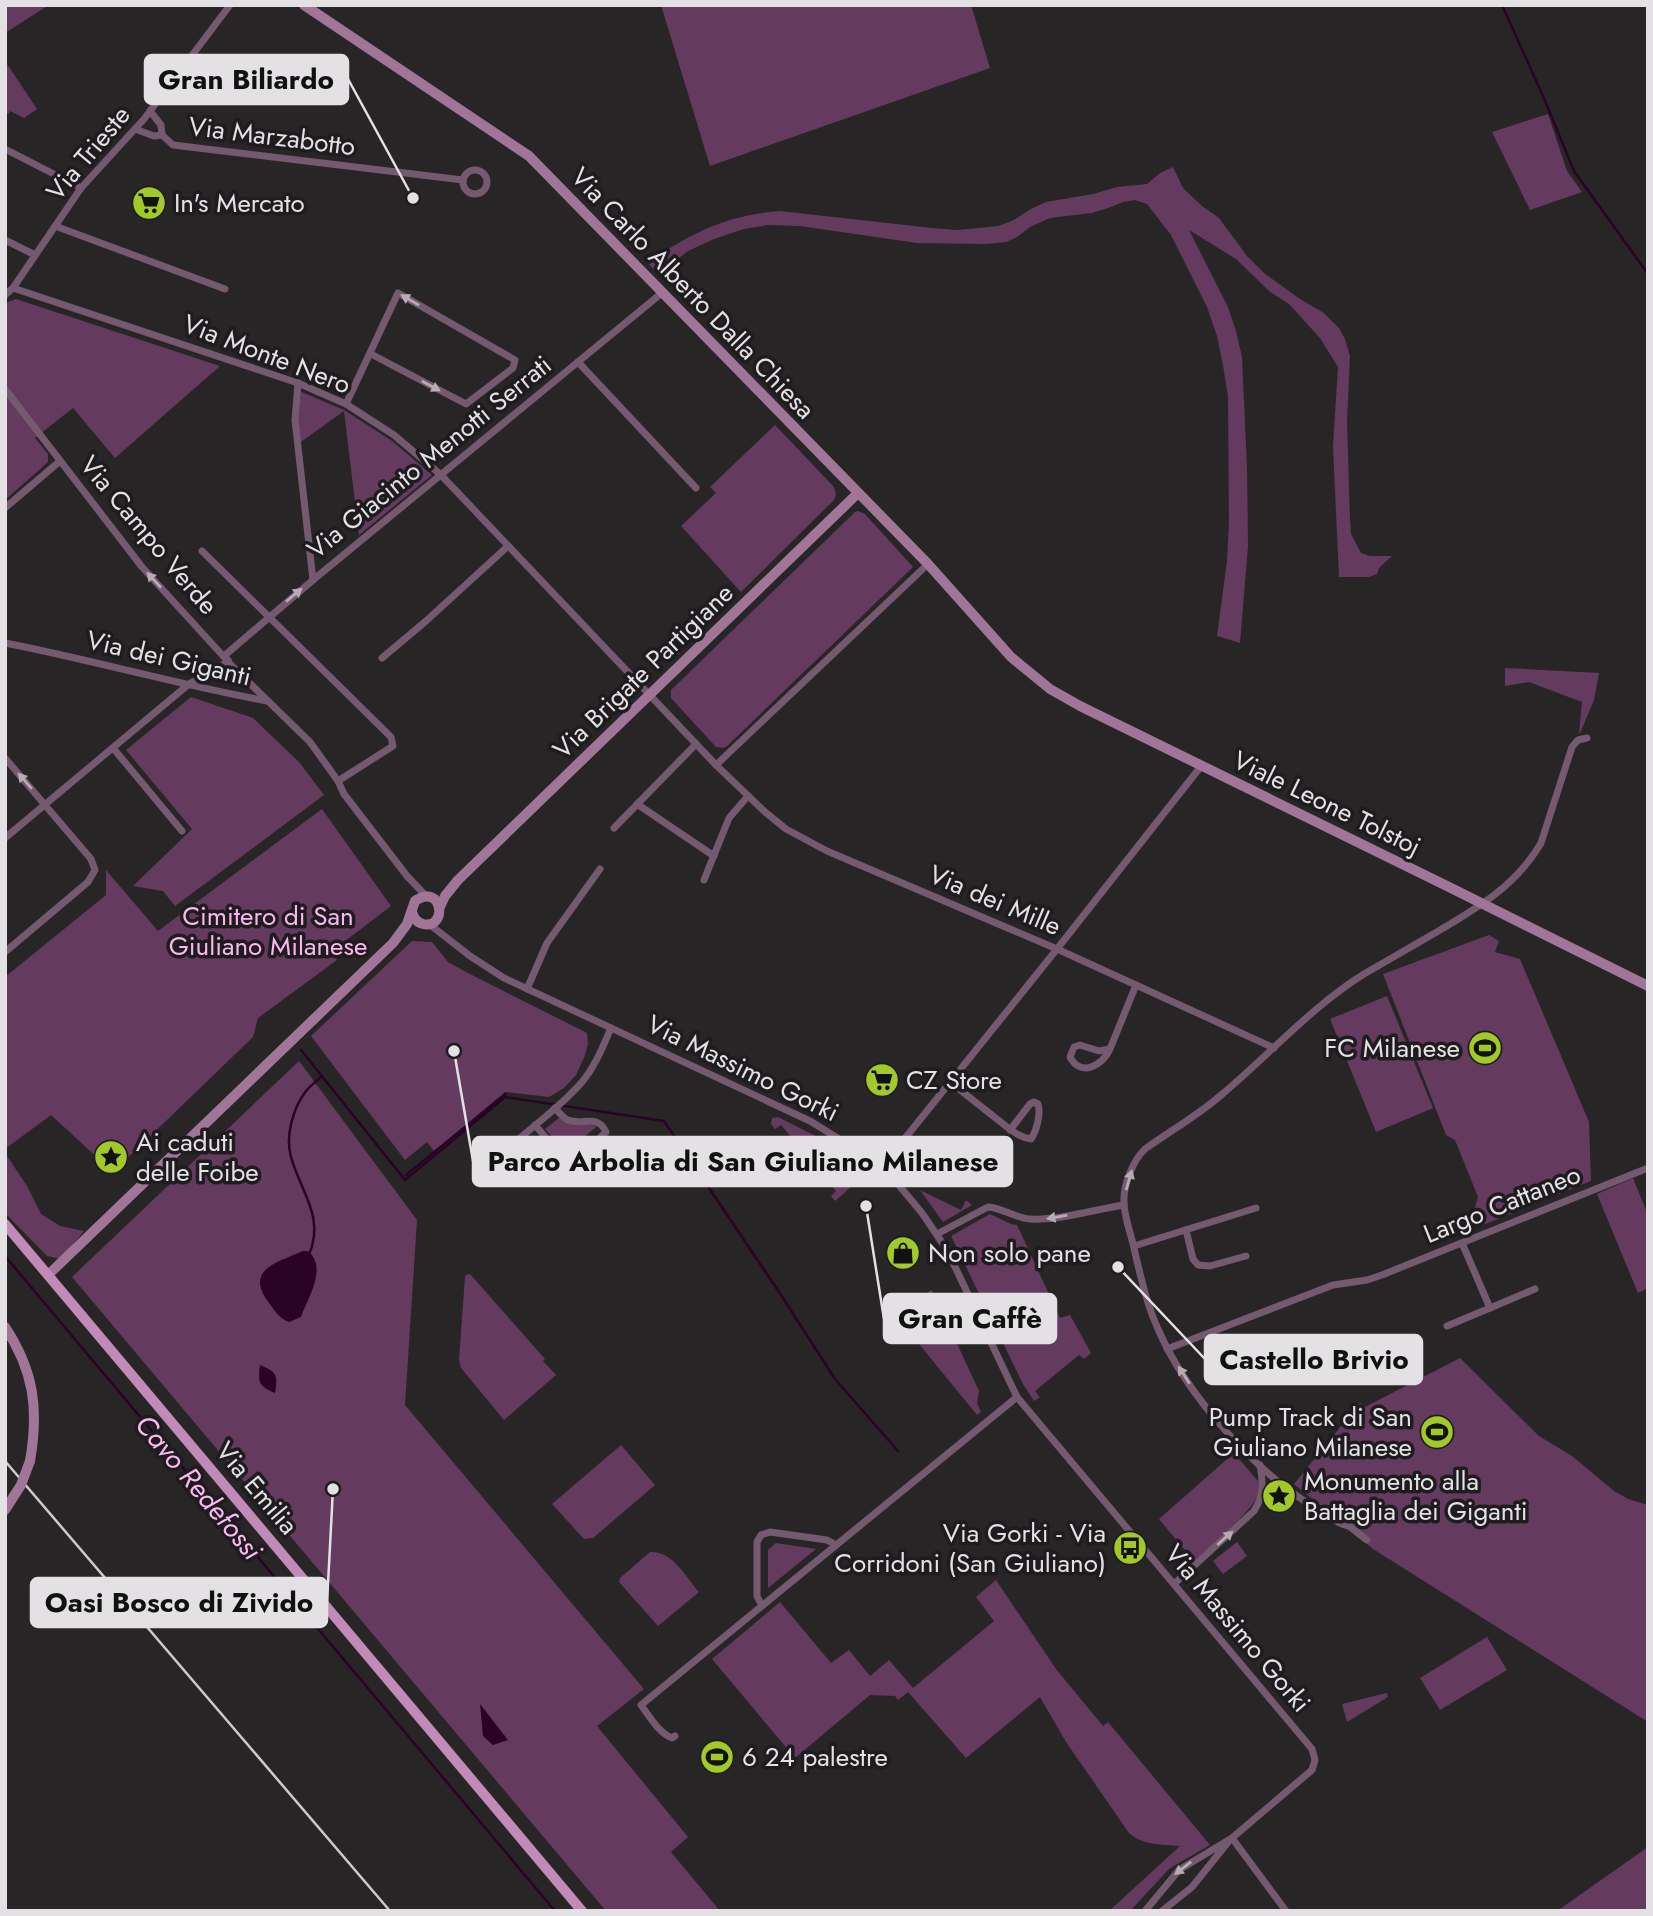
<svg xmlns="http://www.w3.org/2000/svg" width="1653" height="1916" font-family="Jost,sans-serif">
<style>
.green{fill:#653a5f}
.water{fill:#2a0226}
.lines{fill:none;stroke-linecap:round;stroke-linejoin:round}
.stream{stroke:#2a0226;stroke-width:2.5}
.street{stroke:#74596f;stroke-width:7}
.secondary{stroke:#a07598;stroke-width:10}
.primary{stroke:#c18ab7;stroke-width:10}
.rail{stroke:#cccacc;stroke-width:2.5}
.secondary-bridge{stroke:#a07598;stroke-width:10}
.oneway{fill:#b7abb5}
.labels{text-anchor:middle;stroke-width:7;stroke-linejoin:round;paint-order:stroke}
.street-label{font-size:26px;fill:#e3e1e3;stroke:#1e1c1e}
.poi-label{font-size:26px;fill:#e3e1e3;stroke:#1e1c1e;text-anchor:start}
.park-label{font-size:26px;fill:#fbb6ef;stroke:#1e1c1e}
.water-label{font-size:28px;font-style:italic;fill:#feb8f1;stroke:#1e1c1e}
.leader{fill:none;stroke:#e3e1e3;stroke-width:2.5}
.callout-dot{fill:#e3e1e3;stroke:#1e1c1e;stroke-width:2.5}
.callout{fill:#e3e1e3;stroke:#e3e1e3;stroke-width:2.5}
.callout-label{font-size:28px;text-anchor:middle;font-weight:bold;fill:#111}
</style>
<rect width="100%" height="100%" fill="#282527"/>
<g class="green">
<polygon points="5,5 49,5 5,33"/>
<polygon points="661,5 971,5 990,68 710,166"/>
<polygon points="5,61 37,109 24,118 10,111 9,114 5,112"/>
<polygon points="1548,114 1567,171 1582,192 1530,210 1492,132"/>
<path d="M1173 167 1183 188 1202 206 1219 218 1247 256 1265 274 1300 299 1324 313 1339 328 1345 339 1350 356 1347 421 1350 519 1351 534 1361 553 1370 556H1392L1379 568 1377 574 1369 577H1339L1333 447 1338 367 1320 338 1289 304 1269 291 1236 259 1189 230 1228 307 1236 331 1242 357 1247 468 1248 546 1240 643 1217 636 1227 561 1229 522 1228 397 1223 365 1217 336 1207 307 1171 235 1147 204 1135 200 1123 202 1108 208 1092 213 1050 218 1030 227 1017 237 1006 242 986 244 917 243 800 226 768 225 744 229 714 239 688 251 658 274 647 262C693 233 725 215 780 211L932 228 958 230 998 226 1014 220 1029 210 1046 202 1093 194 1117 187 1147 184 1160 173Z"/>
<polygon points="16,299 220,366 115,458 73,408 35,438 48,454 48,462 5,500 5,303"/>
<polygon points="297,390 344,410 392,441 432,475 359,535 344,411 298,444"/>
<polygon points="775,425 834,487 836,494 834,500 741,592 681,526 716,493 710,487"/>
<polygon points="858,511 865,514 913,567 727,746 723,748 716,747 671,698 671,690 855,512"/>
<polygon points="1505,668 1599,673 1594,700 1581,731 1579,734 1582,702 1529,682 1505,686"/>
<polygon points="191,697 253,718 299,762 324,795 175,906 163,891 133,886 192,829 126,750"/>
<polygon points="322,809 391,906 332,951 337,960 258,1018 253,1037 113,1172 51,1115 5,1149 5,977 106,895 106,870 158,931"/>
<polygon points="1489,935 1499,941 1495,952 1520,959 1589,1122 1591,1181 1483,1225 1475,1207 1478,1197 1455,1140 1446,1135 1383,974"/>
<polygon points="412,941 432,942 448,962 466,972 587,1033 588,1044 584,1058 576,1075 564,1088 549,1097 505,1092 434,1151 427,1142 405,1160 311,1036"/>
<polygon points="1387,996 1433,1108 1376,1132 1330,1019"/>
<polygon points="299,1061 417,1220 405,1405 644,1689 597,1726 688,1837 671,1852 720,1911 606,1911 72,1277"/>
<path d="M560 1117C571 1127 583 1123 597 1126L566 1153 545 1129Z"/>
<path d="M778 1117C810 1133 841 1148 868 1172L835 1201 831 1196 836 1191 781 1125 775 1129 771 1124 772 1118Z"/>
<polygon points="5,1153 27,1186 41,1214 60,1226 84,1231 61,1259 47,1256 5,1213"/>
<polygon points="1633,1178 1648,1215 1648,1288 1638,1293 1597,1194"/>
<polygon points="920,1190 961,1210 966,1200 972,1205 943,1222"/>
<polygon points="990,1214 1011,1224 1017,1225 1060,1318 1070,1315 1091,1353 1084,1359 1079,1355 1035,1391 1040,1397 1034,1401 1023,1384 951,1236"/>
<polygon points="470,1274 545,1359 543,1361 556,1375 504,1420 461,1368 459,1360 465,1277 466,1275"/>
<polygon points="931,1290 933,1292 979,1391 977,1403 981,1412 977,1415 897,1317"/>
<polygon points="1460,1358 1539,1436 1572,1456 1614,1491 1628,1499 1648,1505 1648,1722 1373,1549 1294,1484 1360,1403 1365,1407"/>
<polygon points="621,1445 655,1485 593,1538 584,1539 552,1504"/>
<path d="M1234 1453 1258 1481C1259 1486 1259 1492 1257 1497 1250 1513 1209 1547 1194 1561L1159 1519Z"/>
<polygon points="1237,1542 1247,1556 1223,1574 1213,1561"/>
<polygon points="776,1543 816,1549 768,1588 768,1550"/>
<path d="M650 1552C672 1550 686 1577 699 1592L658 1626 619 1582 620 1578Z"/>
<path d="M996 1580 1056 1669 1103 1726 1108 1722 1210 1845 1170 1868 1130 1911H1109L1180 1846C1161 1844 1144 1846 1129 1833L1066 1742 1040 1697 966 1758 908 1692 898 1700 895 1696 870 1695 795 1758 712 1659 780 1602 831 1663 849 1650 870 1676 889 1660 913 1688 994 1621 976 1597Z"/>
<polygon points="1487,1637 1507,1670 1440,1710 1420,1678"/>
<polygon points="1387,1693 1388,1697 1347,1722 1342,1704"/>
<polygon points="1648,1847 1648,1911 1557,1911"/>
</g>
<g class="water">
<path d="M303 1251H308C328 1268 308 1297 301 1317L289 1322C280 1319 275 1311 269 1303 243 1269 279 1262 303 1251Z"/>
<path d="M260 1365C277 1372 278 1375 275 1393 258 1386 258 1382 260 1365Z"/>
<polygon points="480,1704 508,1740 493,1745 483,1736"/>
</g>
<g class="lines">
<g class="stream">
<polyline points="1502,5 1543,96 1574,171 1648,274"/>
<polyline points="301,1050 405,1180 505,1097 664,1121 781,1295 835,1379 898,1451"/>
<polyline points="406,1175 506,1094"/>
<path d="M309 1255C325 1216 301 1193 291 1157 285 1136 293 1108 306 1091 311 1085 317 1081 322 1076"/>
<polyline points="5,1256 555,1911"/>
</g>
<g class="street">
<polyline points="150,111 161,125 162,135"/>
<polyline points="135,129 154,136 162,135"/>
<polyline points="162,135 173,145 463,180"/>
<polyline points="5,149 81,188"/>
<circle cx="475" cy="182" r="12"/>
<polyline points="55,226 225,289"/>
<polyline points="5,240 35,255"/>
<polyline points="13,288 298,383 346,404 394,435 441,475 716,765 765,812 786,829 827,851 1057,949 1274,1048"/>
<polyline points="5,295 13,288 81,188 144,119 230,5"/>
<polyline points="578,362 696,488"/>
<polyline points="298,383 295,420 313,580"/>
<polyline points="5,389 142,567 234,668 310,742 338,781 344,794 407,876 426,896"/>
<polyline points="346,404 398,293 515,360 513,368 466,404 371,354"/>
<polyline points="5,508 60,461"/>
<polyline points="202,551 391,737 393,746 338,781"/>
<path d="M5 643C93 660 179 685 267 701"/>
<polyline points="224,656 313,580 663,292"/>
<polyline points="382,658 426,621 508,546"/>
<polyline points="113,748 182,831"/>
<polyline points="5,758 91,859 95,870 88,882 5,952"/>
<polyline points="716,765 928,564"/>
<polyline points="637,804 714,856"/>
<polyline points="614,828 696,744"/>
<polyline points="5,838 189,684 219,669 228,660"/>
<polyline points="704,880 729,818 748,796"/>
<polyline points="429,924 470,956 504,978 810,1121 865,1155 897,1183 922,1213 947,1250 1017,1397 1312,1749 1315,1760 1312,1770 1232,1838 1286,1911"/>
<polyline points="527,989 547,943 600,869"/>
<path d="M1110 1049C1103 1065 1081 1078 1070 1057L1074 1047 1080 1045 1099 1051 1110 1049 1136 985"/>
<path d="M950 1082 1007 1127C1015 1133 1022 1138 1031 1139 1037 1130 1041 1113 1038 1104L1034 1102 1030 1104 1010 1130"/>
<path d="M535 1125 565 1160 570 1163 575 1161 606 1132C597 1113 583 1126 568 1120 563 1118 559 1112 555 1108"/>
<path d="M520 1138C541 1120 564 1103 582 1082 595 1067 603 1046 611 1028"/>
<polyline points="879,1166 890,1157 1057,949 1202,765"/>
<polyline points="1186,1230 1193,1259 1198,1265 1210,1266 1246,1256"/>
<path d="M937 1234 988 1207C1003 1208 1015 1218 1030 1219 1057 1221 1097 1209 1124 1205"/>
<polyline points="1462,1243 1490,1308 1535,1289"/>
<polyline points="1134,1246 1256,1208"/>
<polyline points="1447,1326 1490,1308"/>
<polyline points="1167,1349 1333,1285 1367,1280 1382,1275 1648,1168"/>
<path d="M1367 1540C1361 1536 1356 1531 1350 1527 1345 1524 1345 1526 1340 1523 1321 1514 1303 1500 1286 1488 1238 1451 1183 1387 1159 1331 1146 1304 1140 1273 1133 1244 1130 1231 1124 1216 1124 1202 1123 1186 1133 1160 1145 1149 1170 1131 1197 1116 1220 1096 1268 1056 1311 1007 1364 974 1388 960 1411 947 1435 933 1476 909 1516 886 1541 843L1572 747 1578 740 1587 738"/>
<path d="M1174 1584 1254 1511C1264 1496 1263 1482 1260 1465"/>
<polyline points="762,1606 757,1596 757,1542 761,1535 770,1532 827,1540 836,1545"/>
<path d="M675 1736 672 1738C658 1732 650 1717 641 1705L1017 1397"/>
<polyline points="1145,1911 1179,1870 1232,1838"/>
<polyline points="1162,1911 1192,1887 1229,1841"/>
</g>
<g class="secondary">
<polyline points="304,5 529,156 928,564 1011,657 1050,689 1080,706 1449,887 1648,986"/>
<polyline points="440,907 445,896 458,880 858,493"/>
<path d="M48 1275 393 943 407 924 415 901C443 882 448 930 423 924 416 922 414 918 412 912"/>
<path d="M5 1327C34 1371 39 1409 30 1461"/>
</g>
<polyline class="primary" points="5,1224 582,1911"/>
<polyline class="rail" points="5,1461 390,1911"/>
<polyline class="secondary-bridge" points="5,1510 21,1485 30,1461"/>
</g>
<defs><path id="oneway-solid" d="M-6-.8H1V-3.2L6.5 0L1 3.2V.8H-6Z" transform="scale(1.75)"/></defs>
<g class="oneway">
<use href="#oneway-solid" transform="translate(410 300) rotate(-150)"/>
<use href="#oneway-solid" transform="translate(431 386) rotate(28)"/>
<use href="#oneway-solid" transform="translate(154 580) rotate(-133)"/>
<use href="#oneway-solid" transform="translate(294 595) rotate(-40)"/>
<use href="#oneway-solid" transform="translate(25 781) rotate(-131)"/>
<use href="#oneway-solid" transform="translate(1129 1180) rotate(-74)"/>
<use href="#oneway-solid" transform="translate(1057 1217) rotate(170)"/>
<use href="#oneway-solid" transform="translate(1184 1375) rotate(-123)"/>
<use href="#oneway-solid" transform="translate(1225 1538) rotate(-42)"/>
<use href="#oneway-solid" transform="translate(1183 1868) rotate(142)"/>
</g>
<defs>
<g id="supermarket-disc" transform="scale(1.75)"><circle r="9.5" fill="#a2c928" stroke="#1e1c1e"/><path d="M-6-5.5h2.5l.6 2H6L4.5 2H-2.5L-4.4-4H-6ZM-1.5 3.2a1.3 1.3 0 1 0 .1 0ZM3 3.2a1.3 1.3 0 1 0 .1 0Z" fill="#111"/></g>
<g id="stadium-disc" transform="scale(1.75)"><circle r="9.5" fill="#a2c928" stroke="#1e1c1e"/><path d="M0-5a6.5 5 0 1 0 0 10a6.5 5 0 1 0 0-10ZM-3.5-1.8h7v3.6h-7Z" fill="#111"/></g>
<g id="sight-disc" transform="scale(1.75)"><circle r="9.5" fill="#a2c928" stroke="#1e1c1e"/><path d="M0-6L1.8-2.2L6-1.7L2.9 1.2L3.7 5.4L0 3.3L-3.7 5.4L-2.9 1.2L-6-1.7L-1.8-2.2Z" fill="#111"/></g>
<g id="shop-disc" transform="scale(1.75)"><circle r="9.5" fill="#a2c928" stroke="#1e1c1e"/><path d="M-5-2.5h2.3a2.7 3.5 0 0 1 5.4 0H5L5.5 6h-11ZM-1.5-2.5h3a1.5 2.3 0 0 0-3 0Z" fill="#111"/></g>
<g id="bus-disc" transform="scale(1.75)"><circle r="9.5" fill="#a2c928" stroke="#1e1c1e"/><path d="M-5-6H5V4H4V6H2V4H-2V6H-4V4H-5ZM-3.5-4V0h7V-4ZM-3.5 1.2v1.5H-2V1.2ZM2 1.2v1.5H3.5V1.2Z" fill="#111"/></g>
</defs>
<g fill-rule="evenodd">
<use href="#supermarket-disc" x="149" y="203"/>
<use href="#stadium-disc" x="1485" y="1048"/>
<use href="#supermarket-disc" x="882" y="1080"/>
<use href="#sight-disc" x="111" y="1157"/>
<use href="#shop-disc" x="903" y="1253"/>
<use href="#stadium-disc" x="1437" y="1432"/>
<use href="#sight-disc" x="1279" y="1496"/>
<use href="#bus-disc" x="1130" y="1548"/>
<use href="#stadium-disc" x="717" y="1757"/>
</g>
<g class="labels">
<g class="street-label">
<text transform="translate(272 136) rotate(7)" y="9">Via Marzabotto</text>
<text transform="translate(88 153) rotate(-50)" y="9">Via Trieste</text>
<text transform="translate(693 293) rotate(46)" y="9">Via Carlo Alberto Dalla Chiesa</text>
<text transform="translate(267 354) rotate(21)" y="9">Via Monte Nero</text>
<text transform="translate(429 457) rotate(-39)" y="9">Via Giacinto Menotti Serrati</text>
<text transform="translate(149 535) rotate(50)" y="9">Via Campo Verde</text>
<text transform="translate(169 658) rotate(13)" y="9">Via dei Giganti</text>
<text transform="translate(643 671) rotate(-44)" y="9">Via Brigate Partigiane</text>
<text transform="translate(1327 803) rotate(26)" y="9">Viale Leone Tolstoj</text>
<text transform="translate(995 900) rotate(23)" y="9">Via dei Mille</text>
<text transform="translate(743 1068) rotate(26)" y="9">Via Massimo Gorki</text>
<text transform="translate(1502 1204) rotate(-22)" y="9">Largo Cattaneo</text>
<text transform="translate(257 1488) rotate(50)" y="9">Via Emilia</text>
<text transform="translate(1238 1628) rotate(50)" y="9">Via Massimo Gorki</text>
</g>
<g class="poi-label">
<text x="174" y="212">In's Mercato</text>
<text x="1460" y="1057" text-anchor="end">FC Milanese</text>
<text x="906" y="1089">CZ Store</text>
<text x="136" y="1151">Ai caduti<tspan x="136" dy="30">delle Foibe</tspan></text>
<text x="928" y="1262">Non solo pane</text>
<text x="1412" y="1426" text-anchor="end">Pump Track di San<tspan x="1412" dy="30">Giuliano Milanese</tspan></text>
<text x="1304" y="1490">Monumento alla<tspan x="1304" dy="30">Battaglia dei Giganti</tspan></text>
<text x="1106" y="1542" text-anchor="end">Via Gorki - Via<tspan x="1106" dy="30">Corridoni (San Giuliano)</tspan></text>
<text x="742" y="1766">6 24 palestre</text>
</g>
<g class="park-label">
<text x="268" y="925">Cimitero di San<tspan x="268" dy="30">Giuliano Milanese</tspan></text>
</g>
<g class="water-label">
<text transform="translate(199 1487) rotate(50)" y="10">Cavo Redefossi</text>
</g>
</g>
<path class="leader" d="M413 198L348 79M454 1051L473 1161M866 1206L884 1319M1118 1267L1205 1359M333 1489L327 1603"/>
<g class="callout-dot">
<circle cx="413" cy="198" r="7"/>
<circle cx="454" cy="1051" r="7"/>
<circle cx="866" cy="1206" r="7"/>
<circle cx="1118" cy="1267" r="7"/>
<circle cx="333" cy="1489" r="7"/>
</g>
<g class="callout">
<rect x="145" y="55" width="203" height="49" rx="7"/>
<rect x="473" y="1137" width="539" height="49" rx="7"/>
<rect x="884" y="1294" width="172" height="49" rx="7"/>
<rect x="1205" y="1335" width="217" height="49" rx="7"/>
<rect x="31" y="1578" width="296" height="49" rx="7"/>
</g>
<g class="callout-label">
<text x="246" y="89">Gran Biliardo</text>
<text x="743" y="1171">Parco Arbolia di San Giuliano Milanese</text>
<text x="970" y="1328">Gran Caffè</text>
<text x="1314" y="1369">Castello Brivio</text>
<text x="179" y="1612">Oasi Bosco di Zivido</text>
</g>
<rect width="1653" height="1916" fill="none" stroke="#e3e1e3" stroke-width="14"/>
</svg>
